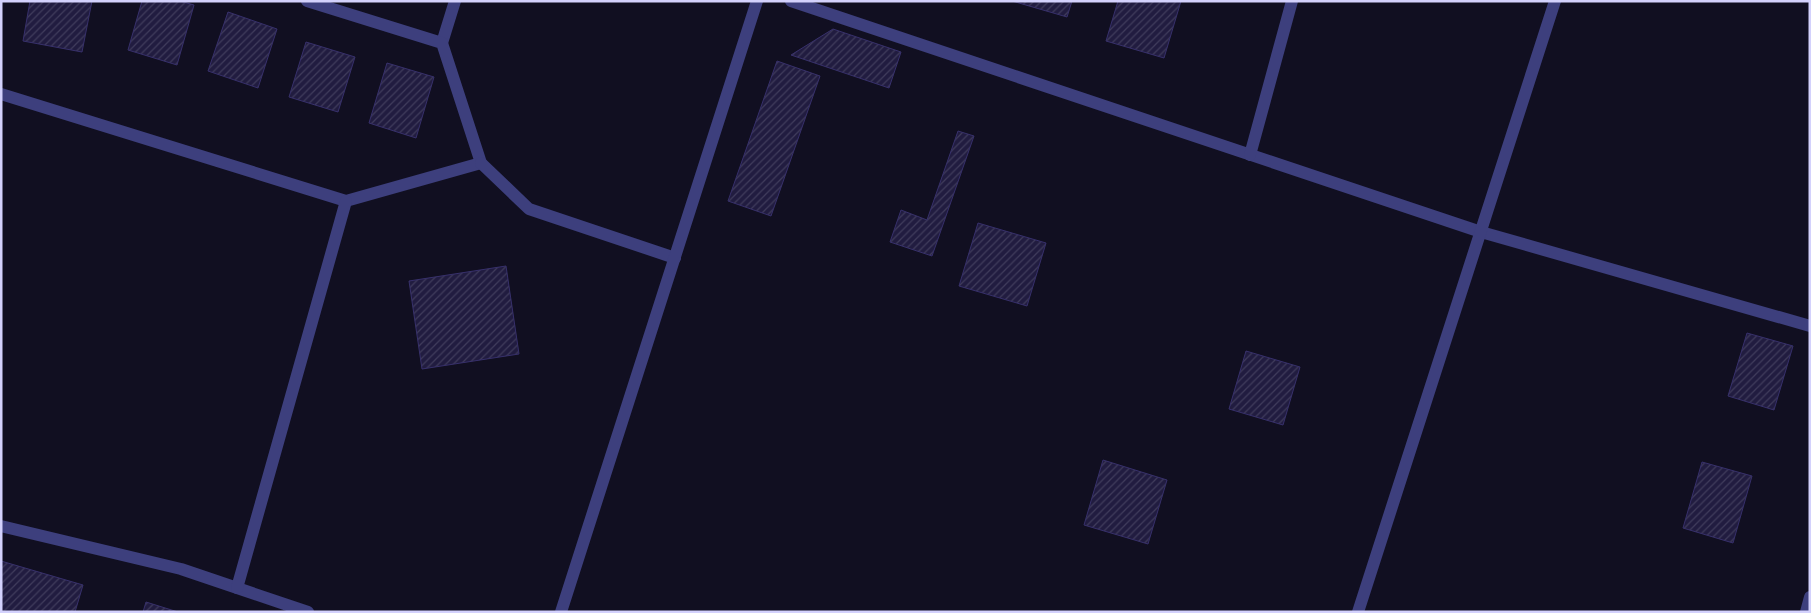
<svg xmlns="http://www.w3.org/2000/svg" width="1811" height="613" font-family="Mulish,sans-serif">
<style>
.building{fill:url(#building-hatch);stroke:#37306b}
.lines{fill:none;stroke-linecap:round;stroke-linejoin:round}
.minor{stroke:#3d3f7d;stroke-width:12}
</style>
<defs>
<pattern id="building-hatch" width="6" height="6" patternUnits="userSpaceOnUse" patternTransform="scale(1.25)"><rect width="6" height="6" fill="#211c40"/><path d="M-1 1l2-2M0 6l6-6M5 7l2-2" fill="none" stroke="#403c5c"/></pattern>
</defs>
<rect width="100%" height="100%" fill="#110f21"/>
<g class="building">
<polygon points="30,1 92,1 82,52 23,41"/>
<polygon points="142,1 180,1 194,5 177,65 128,50"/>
<polygon points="1012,1 1072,1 1067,17"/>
<polygon points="1118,1 1181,1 1164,58 1106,41"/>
<polygon points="228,12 277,29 258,88 208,71"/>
<polygon points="833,29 901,52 889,88 791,55"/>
<polygon points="306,42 355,57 338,112 289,97"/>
<polygon points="777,61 820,76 771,216 728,201"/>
<polygon points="387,63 434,77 416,138 369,123"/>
<polygon points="958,131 974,136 932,256 890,242 901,210 927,220"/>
<polygon points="978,223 1046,243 1027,306 959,286"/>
<polygon points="506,266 519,354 422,369 409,281"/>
<polygon points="1747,333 1793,346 1774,410 1728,396"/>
<polygon points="1246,351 1300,367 1283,425 1229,409"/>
<polygon points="1103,460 1167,480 1148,544 1084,525"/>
<polygon points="1702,462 1752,476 1733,543 1683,528"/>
<polygon points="1,561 83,585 75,612 1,612"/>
<polygon points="146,602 178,612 143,612"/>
</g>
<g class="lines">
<g class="minor">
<polyline points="791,1 1481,232 1810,326"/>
<polyline points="442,43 455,1"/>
<polyline points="1,94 346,201 481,163 442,43 307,1"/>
<polyline points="1250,155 1292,1"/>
<polyline points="481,163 529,209 675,258"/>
<polyline points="1,526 181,569 308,612"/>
<polyline points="237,588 346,201"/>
<polyline points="561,612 757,1"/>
<polyline points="1358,612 1555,1"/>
<polyline points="1806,612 1810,597"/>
</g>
</g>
<rect width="1811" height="613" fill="none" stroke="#d3d1fc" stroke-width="5"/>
</svg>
